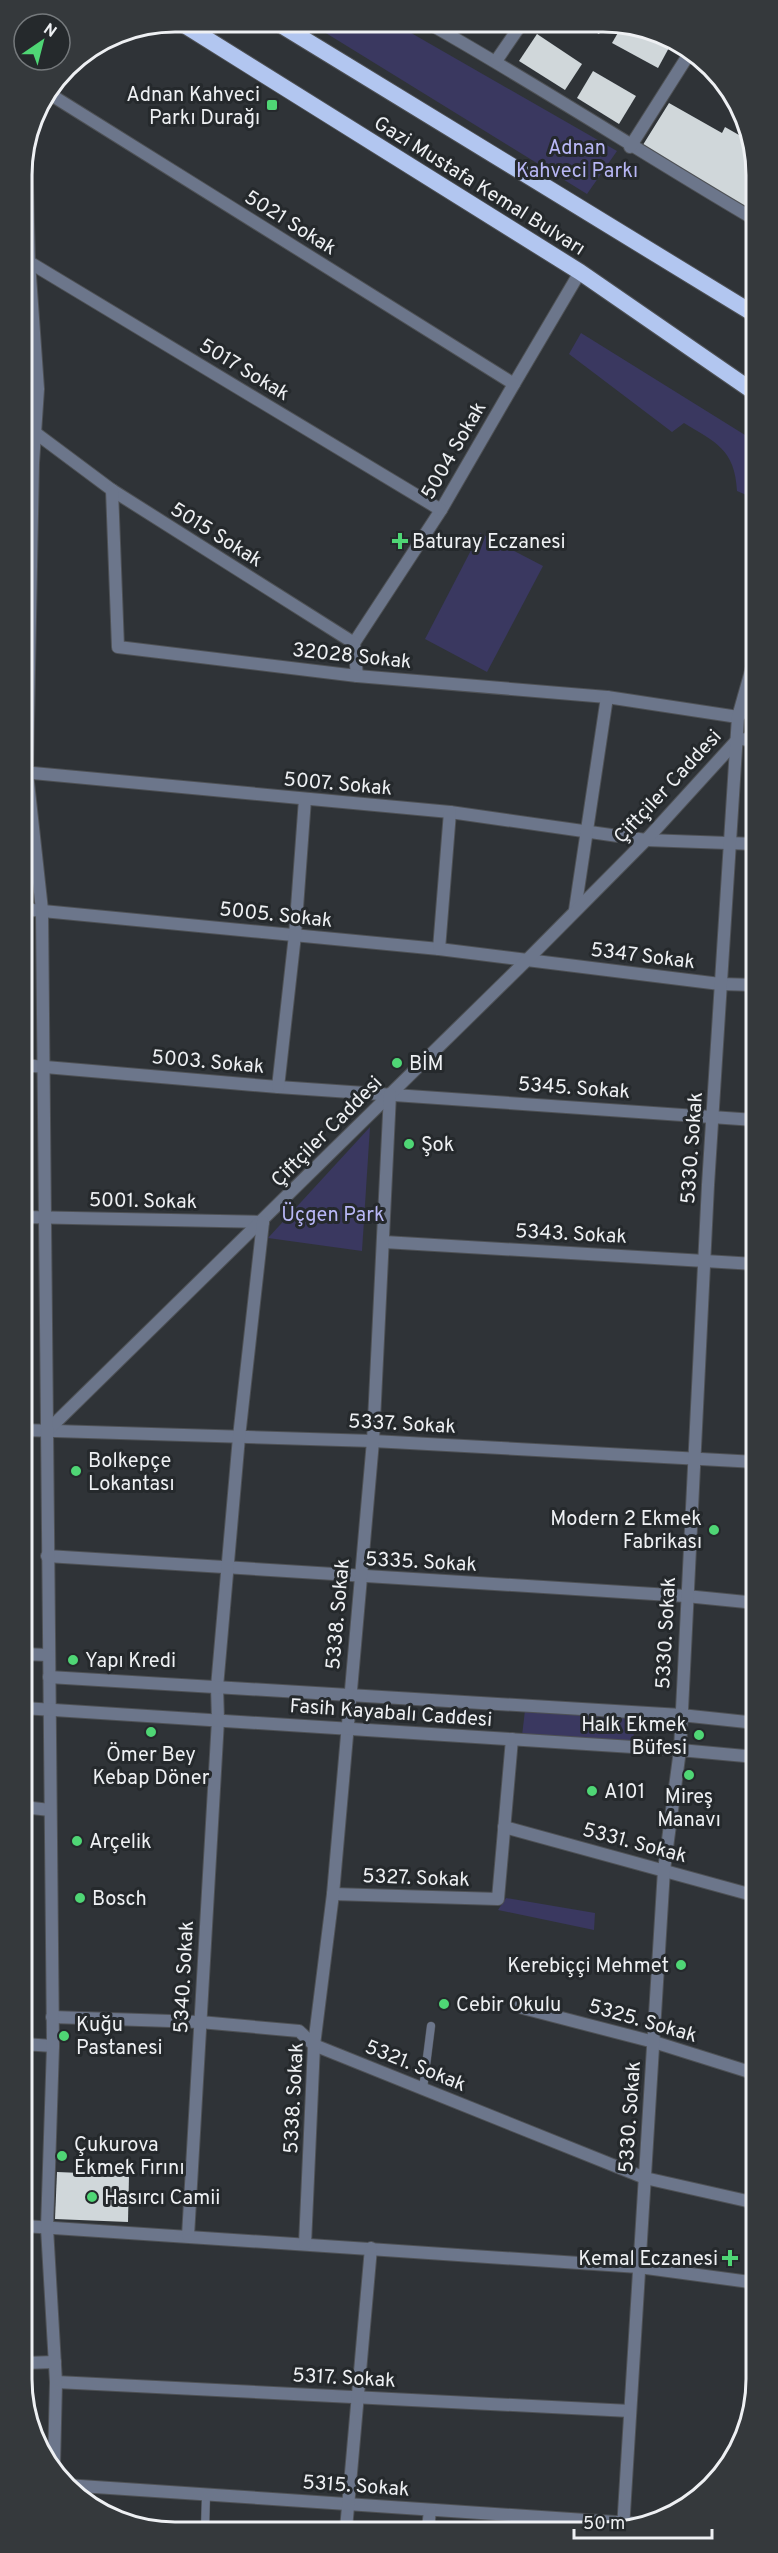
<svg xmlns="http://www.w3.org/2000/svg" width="778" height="2553" font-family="Overpass,sans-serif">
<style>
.green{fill:#3a3860}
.building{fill:#d0d7da}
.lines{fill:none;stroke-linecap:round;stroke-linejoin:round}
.service-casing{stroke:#4e5155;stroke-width:9}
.pedestrian-casing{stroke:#4e5155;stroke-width:14}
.minor-casing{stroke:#4e5155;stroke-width:14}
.tertiary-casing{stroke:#4e5155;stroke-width:14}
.trunk-casing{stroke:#4e5155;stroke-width:18}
.service{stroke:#6c768b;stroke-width:8}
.pedestrian{stroke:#6c768b;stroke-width:12}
.minor{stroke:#6c768b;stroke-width:12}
.tertiary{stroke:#6c768b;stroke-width:12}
.trunk{stroke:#b2c6f0;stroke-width:16}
.poi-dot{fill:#4fd675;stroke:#25292c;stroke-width:2}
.labels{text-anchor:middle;stroke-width:6;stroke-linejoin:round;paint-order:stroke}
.poi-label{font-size:20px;fill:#eef0f3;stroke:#25292c;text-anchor:start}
.park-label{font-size:20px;fill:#b8b7f5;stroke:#25292c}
.street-label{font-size:20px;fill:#eef0f3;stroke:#25292c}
.rim{fill:none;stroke:#eef0f3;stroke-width:3}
</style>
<rect width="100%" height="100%" fill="#2f3337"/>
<g class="green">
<polygon points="308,22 392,22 617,151 587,194"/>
<path d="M581 333 745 435C755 456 757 474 751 497L737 491C735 449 715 442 684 423L672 432 569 354Z"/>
<polygon points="480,533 543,566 487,672 425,639"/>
<polygon points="370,1127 362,1251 268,1238"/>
<polygon points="525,1710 635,1718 633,1743 522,1736"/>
<polygon points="506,1898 595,1913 594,1930 498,1910"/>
</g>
<g class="building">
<polygon points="581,24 605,24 599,34"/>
<polygon points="623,24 634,24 671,44 658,68 612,43"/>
<polygon points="537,34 582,64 565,90 519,61"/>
<polygon points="593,71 636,96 619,124 577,98"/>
<polygon points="669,103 722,133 725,127 753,143 754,202 748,211 641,148"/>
<polygon points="57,2172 129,2175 128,2222 55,2219"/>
</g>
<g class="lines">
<g class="service-casing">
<g id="service">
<polyline points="423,2089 431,2026"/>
<polyline points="205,2529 206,2495"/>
</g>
</g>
<g class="pedestrian-casing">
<polyline id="pedestrian" points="514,384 580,272"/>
</g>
<g class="minor-casing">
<g id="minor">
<path d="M428 23C538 85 645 155 754 219"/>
<polyline points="496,61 522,23"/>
<polyline points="48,93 514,384 441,510 354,643"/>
<polyline points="630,147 689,54"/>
<polyline points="29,262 441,510"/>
<polyline points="37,434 112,490 354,643 357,676"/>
<polyline points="112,490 118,647 357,676 607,697 738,717"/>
<polyline points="739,716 755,699"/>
<polyline points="738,739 755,740"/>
<polyline points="22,772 450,812 646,840 755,844"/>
<polyline points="22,909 439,949 720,984 755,985"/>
<polyline points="575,910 607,697"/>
<polyline points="439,949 450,812"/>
<polyline points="22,1065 278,1087 755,1120"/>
<polyline points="278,1087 295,935 305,799"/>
<polyline points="23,1217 263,1222"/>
<polyline points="384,1242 755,1264"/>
<polyline points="23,1430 373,1441 756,1462"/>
<polyline points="46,1432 526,961 646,840 738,739"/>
<polyline points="47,1556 686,1596 756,1603"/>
<polyline points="23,1807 50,1810"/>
<polyline points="504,1827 756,1896"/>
<polyline points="333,1894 498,1899 512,1739"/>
<polyline points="519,2007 654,2042 756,2074"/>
<polyline points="52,2017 200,2022 299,2031 314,2045 645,2178 756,2203"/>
<polyline points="23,2044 53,2046"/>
<polyline points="24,2226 639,2267 757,2283"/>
<polyline points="188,2236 218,1720 217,1687 239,1437 263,1222"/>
<polyline points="305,2244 314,2045 333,1894 373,1441 390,1094"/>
<polyline points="24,2363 55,2362"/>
<polyline points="56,2382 630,2411"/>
<polyline points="65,2485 645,2524"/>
<polyline points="346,2529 371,2248"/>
<polyline points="428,2529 430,2510"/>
<polyline points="623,2529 664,1870 680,1750 708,1185 738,717 755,657"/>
</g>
</g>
<g class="tertiary-casing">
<g id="tertiary">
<polyline points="26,145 29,262 38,389 33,463 27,773 42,910 53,2046 47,2228 56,2382 54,2465"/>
<polyline points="23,1654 48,1655"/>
<polyline points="49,1677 681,1715 756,1723"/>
<polyline points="23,1708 680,1750 756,1757"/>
</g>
</g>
<g class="trunk-casing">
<g id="trunk">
<polyline points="178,21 580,272 754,392"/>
<polyline points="276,22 754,314"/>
</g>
</g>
<use href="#service" class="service"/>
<use href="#pedestrian" class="pedestrian"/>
<use href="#minor" class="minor"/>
<use href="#tertiary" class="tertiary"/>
<use href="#trunk" class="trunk"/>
</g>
<g class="poi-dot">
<rect x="266" y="99" width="12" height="12" rx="3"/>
<path d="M397 532h6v6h6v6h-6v6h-6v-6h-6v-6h6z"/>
<circle cx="397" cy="1063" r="6"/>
<circle cx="409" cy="1144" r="6"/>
<circle cx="76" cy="1471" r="6"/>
<circle cx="714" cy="1530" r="6"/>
<circle cx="73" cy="1660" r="6"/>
<circle cx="151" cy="1732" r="6"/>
<circle cx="699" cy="1735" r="6"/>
<circle cx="689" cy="1775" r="6"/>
<circle cx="592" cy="1791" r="6"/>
<circle cx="77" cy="1841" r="6"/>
<circle cx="80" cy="1898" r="6"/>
<circle cx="681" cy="1965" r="6"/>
<circle cx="444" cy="2004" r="6"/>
<circle cx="64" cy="2036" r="6"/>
<circle cx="62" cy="2156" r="6"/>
<circle cx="92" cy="2197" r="6"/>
<path d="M727 2249h6v6h6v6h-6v6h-6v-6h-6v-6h6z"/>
</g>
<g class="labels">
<g class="poi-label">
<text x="260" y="101" text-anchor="end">Adnan Kahveci<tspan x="260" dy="23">Parkı Durağı</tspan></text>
<text x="412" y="548">Baturay Eczanesi</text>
<text x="409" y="1070">BİM</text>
<text x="421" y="1151">Şok</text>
<text x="88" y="1467">Bolkepçe<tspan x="88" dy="23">Lokantası</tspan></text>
<text x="702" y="1525" text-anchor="end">Modern 2 Ekmek<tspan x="702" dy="23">Fabrikası</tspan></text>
<text x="85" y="1667">Yapı Kredi</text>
<text x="687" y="1731" text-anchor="end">Halk Ekmek<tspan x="687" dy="23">Büfesi</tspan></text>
<text x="151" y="1761" text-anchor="middle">Ömer Bey<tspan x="151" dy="23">Kebap Döner</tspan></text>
<text x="604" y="1798">A101</text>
<text x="689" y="1803" text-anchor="middle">Mireş<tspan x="689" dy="23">Manavı</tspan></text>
<text x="89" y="1848">Arçelik</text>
<text x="92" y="1905">Bosch</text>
<text x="669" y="1972" text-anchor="end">Kerebiççi Mehmet</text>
<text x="456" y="2011">Cebir Okulu</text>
<text x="76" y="2031">Kuğu<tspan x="76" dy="23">Pastanesi</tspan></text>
<text x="74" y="2151">Çukurova<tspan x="74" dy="23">Ekmek Fırını</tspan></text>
<text x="104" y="2204">Hasırcı Camii</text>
<text x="718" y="2265" text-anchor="end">Kemal Eczanesi</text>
</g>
<g class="park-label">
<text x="577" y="154">Adnan<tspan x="577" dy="23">Kahveci Parkı</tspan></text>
<text x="333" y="1221">Üçgen Park</text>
</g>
<g class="street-label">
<text transform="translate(480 185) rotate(32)" y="7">Gazi Mustafa Kemal Bulvarı</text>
<text transform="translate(291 222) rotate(32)" y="7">5021 Sokak</text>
<text transform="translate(245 369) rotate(31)" y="7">5017 Sokak</text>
<text transform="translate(453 450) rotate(-60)" y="7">5004 Sokak</text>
<text transform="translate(217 534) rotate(32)" y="7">5015 Sokak</text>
<text transform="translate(352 655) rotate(6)" y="7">32028 Sokak</text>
<text transform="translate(338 783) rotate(5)" y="7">5007. Sokak</text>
<text transform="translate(667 786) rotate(-47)" y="7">Çiftçiler Caddesi</text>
<text transform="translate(276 914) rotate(6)" y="7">5005. Sokak</text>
<text transform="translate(643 955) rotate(7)" y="7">5347 Sokak</text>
<text transform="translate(208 1061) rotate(5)" y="7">5003. Sokak</text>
<text transform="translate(574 1087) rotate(4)" y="7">5345. Sokak</text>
<text transform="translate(326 1131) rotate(-45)" y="7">Çiftçiler Caddesi</text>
<text transform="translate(691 1148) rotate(-86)" y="7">5330. Sokak</text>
<text transform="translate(143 1200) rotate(1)" y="7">5001. Sokak</text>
<text transform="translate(571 1233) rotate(3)" y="7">5343. Sokak</text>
<text transform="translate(402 1423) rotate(3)" y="7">5337. Sokak</text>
<text transform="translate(421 1561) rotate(3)" y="7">5335. Sokak</text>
<text transform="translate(337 1614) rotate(-85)" y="7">5338. Sokak</text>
<text transform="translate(665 1633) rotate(-87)" y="7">5330. Sokak</text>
<text transform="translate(391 1712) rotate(4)" y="7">Fasih Kayabalı Caddesi</text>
<text transform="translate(635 1842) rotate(15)" y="7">5331. Sokak</text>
<text transform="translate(416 1877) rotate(2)" y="7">5327. Sokak</text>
<text transform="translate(183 1977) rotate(-87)" y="7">5340. Sokak</text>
<text transform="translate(643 2020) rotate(16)" y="7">5325. Sokak</text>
<text transform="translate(416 2065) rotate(22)" y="7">5321. Sokak</text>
<text transform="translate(293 2098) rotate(-87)" y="7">5338. Sokak</text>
<text transform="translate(629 2117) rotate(-86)" y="7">5330. Sokak</text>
<text transform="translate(344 2377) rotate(3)" y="7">5317. Sokak</text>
<text transform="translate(356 2485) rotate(4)" y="7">5315. Sokak</text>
</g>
</g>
<path d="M0 0H778V2553H0ZM175 32H603A143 143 0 0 1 746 175V2379A143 143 0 0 1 603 2522H175A143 143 0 0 1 32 2379V175A143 143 0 0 1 175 32Z" fill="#35393c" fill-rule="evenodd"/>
<path class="rim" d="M175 32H603A143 143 0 0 1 746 175V2379A143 143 0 0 1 603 2522H175A143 143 0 0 1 32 2379V175A143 143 0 0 1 175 32Z"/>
<g transform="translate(42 42) rotate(35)"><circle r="28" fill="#25292c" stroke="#75797c" stroke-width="1.5"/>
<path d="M0-4.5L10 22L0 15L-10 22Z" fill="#4fd675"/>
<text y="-9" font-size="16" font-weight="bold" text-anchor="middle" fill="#eef0f3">N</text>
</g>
<path d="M574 2529v9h138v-9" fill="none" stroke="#eef0f3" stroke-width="3"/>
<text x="583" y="2529" font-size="18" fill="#eef0f3" stroke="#25292c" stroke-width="4.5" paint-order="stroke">50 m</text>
</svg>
